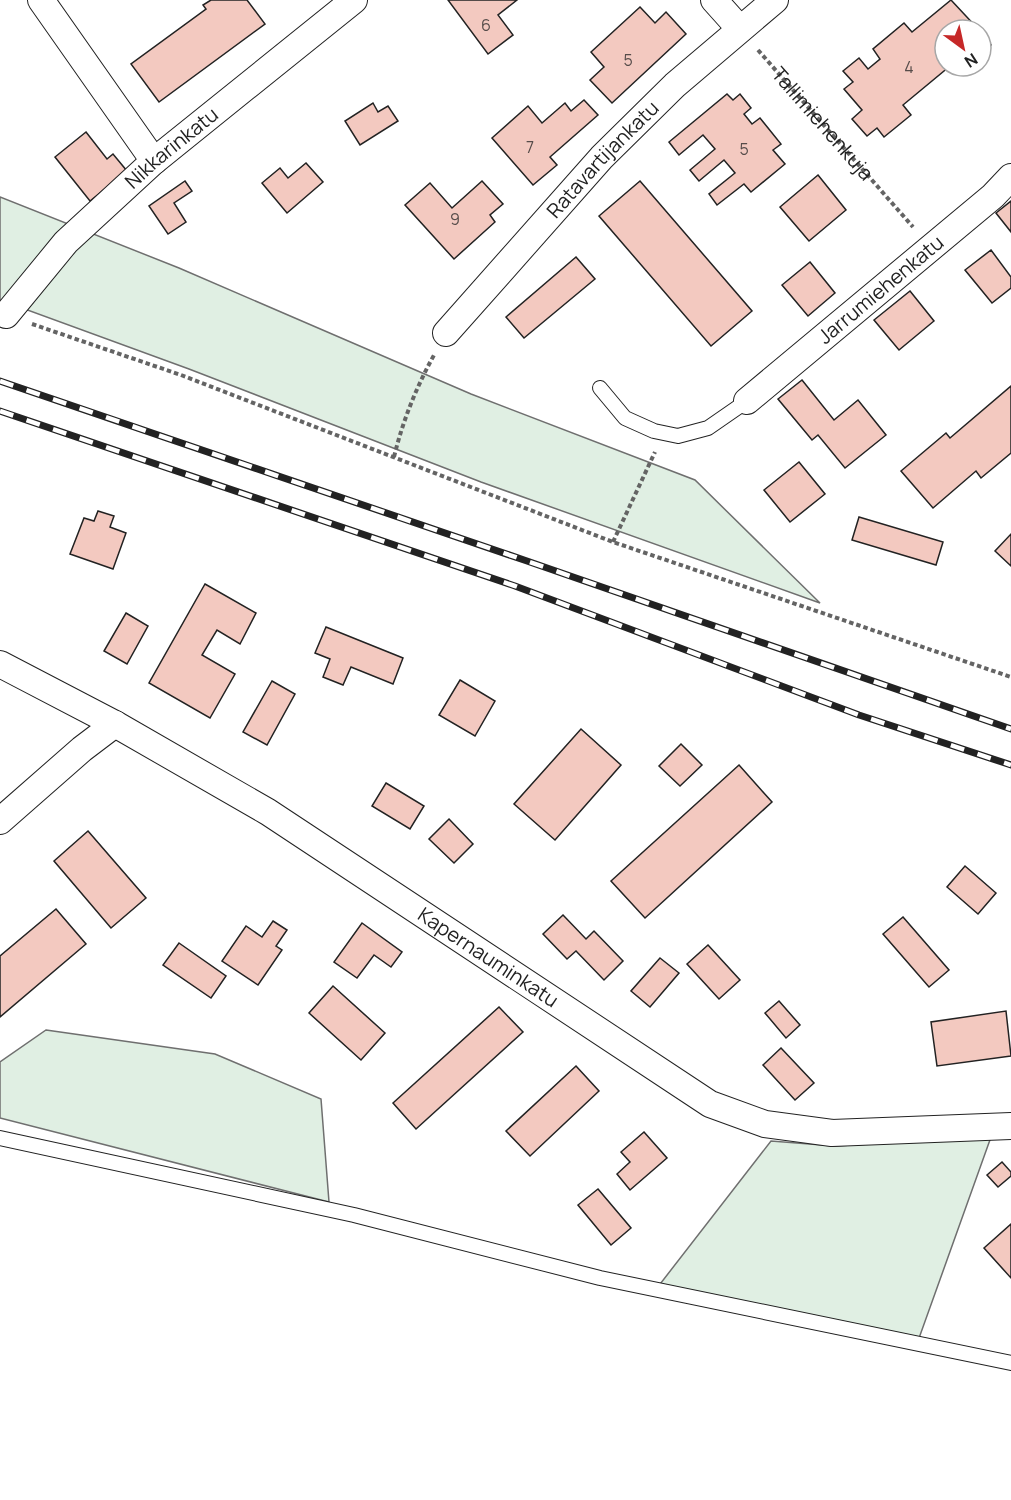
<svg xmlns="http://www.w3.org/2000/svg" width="1011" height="1500" font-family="Manrope,sans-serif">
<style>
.green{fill:#e0efe3;stroke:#6f6f6f;stroke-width:1.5}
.building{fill:#f3c9c0;stroke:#222;stroke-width:1.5}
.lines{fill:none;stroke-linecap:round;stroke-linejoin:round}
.service-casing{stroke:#222;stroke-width:16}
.minor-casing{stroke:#222;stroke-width:28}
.path{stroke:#646464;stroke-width:4;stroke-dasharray:4.5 3;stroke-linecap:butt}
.service{stroke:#fff;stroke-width:14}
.minor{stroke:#fff;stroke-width:26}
.rail-casing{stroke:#222;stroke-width:7}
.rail{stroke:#fff;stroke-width:4.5;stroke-dasharray:14;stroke-linecap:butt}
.labels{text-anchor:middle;stroke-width:4.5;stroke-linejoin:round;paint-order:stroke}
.number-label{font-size:16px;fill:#564c4a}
.street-label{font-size:20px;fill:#222;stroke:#fff}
</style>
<rect width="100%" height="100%" fill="#fff"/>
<g class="green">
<polygon points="0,197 179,268 471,394 695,480 820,603 481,482 189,369 0,300"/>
<polygon points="46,1030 215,1054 321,1099 329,1202 0,1118 0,1062"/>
<polygon points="991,1137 918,1341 657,1288 771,1141 835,1146"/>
</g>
<g class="building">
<polygon points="211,0 247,0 265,24 159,102 131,64 206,9 203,5"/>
<polygon points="448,0 517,0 498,15 513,35 488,54"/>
<polygon points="951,0 979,30 945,30 945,66 950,66 903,105 911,115 884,137 877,128 867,136 852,119 862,110 844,89 853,82 843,71 859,58 868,69 880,59 873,49 904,23 912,32"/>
<polygon points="640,7 655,23 666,12 686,34 612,103 590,80 604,67 591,52"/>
<polygon points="981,33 991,45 981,53"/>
<polygon points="727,94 733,100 740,94 751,108 744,114 752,124 760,118 781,144 773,150 785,164 751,192 744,184 717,205 709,194 735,173 724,160 699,181 690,170 715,149 703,135 679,155 669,142"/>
<polygon points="584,100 598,115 550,157 557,165 533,185 492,138 528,106 542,123 565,103 571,111"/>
<polygon points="373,103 378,112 388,106 398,121 360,145 345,121"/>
<polygon points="86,132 107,159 113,154 127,171 90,201 55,157"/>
<polygon points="306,163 323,182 287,213 262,183 280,168 288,178"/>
<polygon points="818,175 846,210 809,241 780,207"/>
<polygon points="185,181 192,191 174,203 186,222 168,234 149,206"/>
<polygon points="482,181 503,204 490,215 495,222 454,259 405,205 430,183 452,208"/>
<polygon points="640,181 752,311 711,346 599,216"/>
<polygon points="1011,201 1011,232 996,213"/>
<polygon points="991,250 1011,277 1011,288 992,303 965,270"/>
<polygon points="576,257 595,279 524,338 506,317"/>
<polygon points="810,262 835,293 808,316 782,285"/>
<polygon points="910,291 934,321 899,350 874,320"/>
<polygon points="802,380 834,420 858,400 886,435 845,468 818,435 812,440 778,399"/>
<polygon points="1011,386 1011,453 981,478 976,471 933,508 901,471 946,433 950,438"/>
<polygon points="799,462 825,494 790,522 764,490"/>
<polygon points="98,511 114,516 110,527 126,533 113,569 70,554 84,518 94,521"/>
<polygon points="859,517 943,542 936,565 852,540"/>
<polygon points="1011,534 1011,566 995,551"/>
<polygon points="205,584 256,613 240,644 217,630 202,655 235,674 210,718 149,683"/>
<polygon points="126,613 148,626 127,664 104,651"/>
<polygon points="326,627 403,658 393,684 351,667 343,685 323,677 330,659 315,653"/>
<polygon points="460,680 495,701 475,736 439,715"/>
<polygon points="272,681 295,694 267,745 243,732"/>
<polygon points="581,729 621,765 555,840 514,804"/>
<polygon points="681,744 702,765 680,786 659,766"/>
<polygon points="739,765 772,802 645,918 611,881"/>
<polygon points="386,783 424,806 410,829 372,806"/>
<polygon points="449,819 473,844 454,863 429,839"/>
<polygon points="88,831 146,898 111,928 54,861"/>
<polygon points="965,866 996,893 978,914 947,887"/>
<polygon points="56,909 86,944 0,1017 0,956"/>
<polygon points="563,915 586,939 594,931 623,961 604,980 576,951 567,959 543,934"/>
<polygon points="903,917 949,970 929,987 883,934"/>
<polygon points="273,921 287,930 276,946 282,950 258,985 222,961 246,926 262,937"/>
<polygon points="362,923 402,952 391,967 374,955 357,978 334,962"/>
<polygon points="179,943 226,976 211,998 163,965"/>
<polygon points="708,945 740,980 719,999 687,964"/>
<polygon points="660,958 679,973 650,1007 631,991"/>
<polygon points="333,986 385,1033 361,1060 309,1013"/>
<polygon points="779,1001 800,1025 786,1038 765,1013"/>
<polygon points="499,1007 523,1032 416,1129 393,1103"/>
<polygon points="1006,1011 1011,1056 937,1066 931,1022"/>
<polygon points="781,1048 814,1083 795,1100 763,1065"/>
<polygon points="576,1066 599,1091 530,1156 506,1131"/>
<polygon points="644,1132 667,1158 630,1190 617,1174 630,1162 621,1152"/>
<polygon points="1002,1162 1011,1172 1011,1176 998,1187 987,1175"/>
<polygon points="598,1189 631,1228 611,1245 578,1205"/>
<polygon points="1011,1224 1011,1278 984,1248"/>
</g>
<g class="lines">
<g class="service-casing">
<g id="service">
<polyline points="600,388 625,418 654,431 678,436 708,428 747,401"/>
<polyline points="0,1138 354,1215 600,1278 1011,1363"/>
</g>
</g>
<g class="minor-casing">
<g id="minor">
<polyline points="41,0 154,161"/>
<polyline points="714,0 740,29"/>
<path id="s2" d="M6 315 66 242 154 161 354 0"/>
<path id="s3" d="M446 333 602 157 675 85 775 0"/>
<path id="s4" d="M747 401 993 196 1011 177"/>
<path id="s5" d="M0 664 115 724 268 812 710 1104 765 1124 832 1133 1011 1126"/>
<polyline points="0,821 82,749 115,724"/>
</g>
</g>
<g class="path">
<path id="s1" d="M758 50 913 227"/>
<polyline points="32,324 181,375 613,542 1011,677"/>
<path d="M394 457C403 420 416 388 434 355"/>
<polyline points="613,542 655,452"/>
</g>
<use href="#service" class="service"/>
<use href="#minor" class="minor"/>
<g class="rail-casing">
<g id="rail">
<polyline points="0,381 527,561 1011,729"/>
<polyline points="0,411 515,586 859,715 1011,765"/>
</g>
</g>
<use href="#rail" class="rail"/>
</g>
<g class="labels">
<g class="number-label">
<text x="486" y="31">6</text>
<text x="628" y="66">5</text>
<text x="909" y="73">4</text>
<text x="530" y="153">7</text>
<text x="744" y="155">5</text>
<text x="455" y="225">9</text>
</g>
<g class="street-label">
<text dy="7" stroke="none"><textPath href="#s1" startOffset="98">Tallimiehenkuja</textPath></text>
<text dy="7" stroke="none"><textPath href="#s2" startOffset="236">Nikkarinkatu</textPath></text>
<text dy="7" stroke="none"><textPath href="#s3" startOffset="234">Ratavartijankatu</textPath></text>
<text dy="7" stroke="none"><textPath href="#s4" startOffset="174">Jarrumiehenkatu</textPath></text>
<text dy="7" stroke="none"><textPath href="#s5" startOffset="570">Kapernauminkatu</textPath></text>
</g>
</g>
<g transform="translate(963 48) rotate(147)"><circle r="28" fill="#ffffff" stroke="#a7a7a7" stroke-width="1.5"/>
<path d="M0-4.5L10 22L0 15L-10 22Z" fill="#c62828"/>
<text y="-9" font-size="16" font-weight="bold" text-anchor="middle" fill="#222222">N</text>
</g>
</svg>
